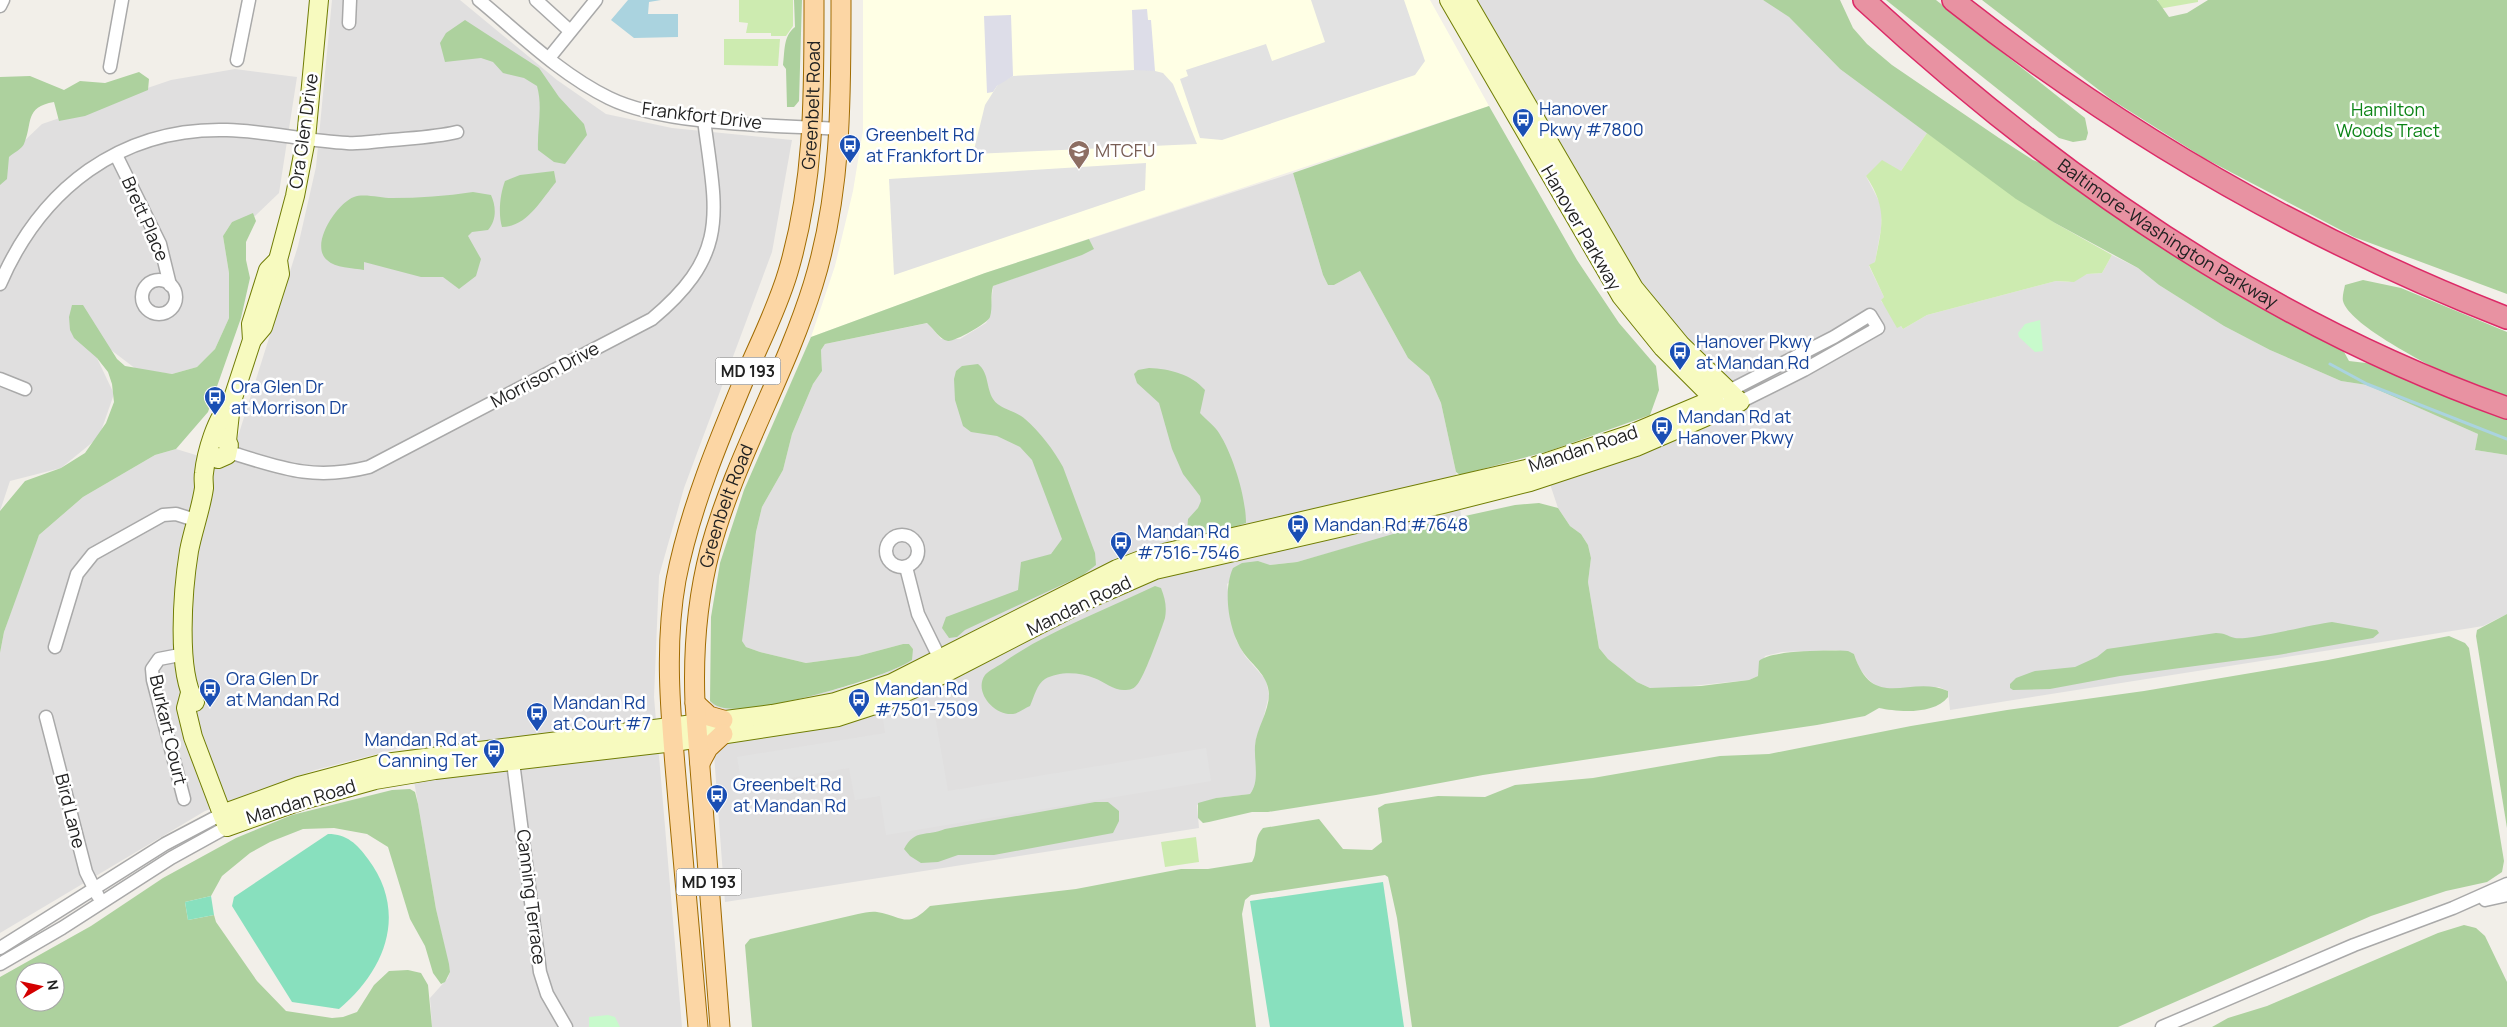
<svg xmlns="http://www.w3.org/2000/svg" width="2507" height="1027" font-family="Manrope,sans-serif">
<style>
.residential{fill:#e0dfdf}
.education{fill:#ffffe5}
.grass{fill:#cdebb0}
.forest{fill:#add19e;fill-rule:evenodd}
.park{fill:#c8facc}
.pitch{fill:#88e0be}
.parking{fill:#e2e2e2}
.plaza{fill:#dddde8}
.water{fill:#aad3df}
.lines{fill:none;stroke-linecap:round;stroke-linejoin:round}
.stream{stroke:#aad3df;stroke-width:3}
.street-casing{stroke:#a9a9a9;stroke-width:15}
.secondary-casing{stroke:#707d05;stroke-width:20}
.primary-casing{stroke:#a06b00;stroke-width:21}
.highway-casing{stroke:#dc2a67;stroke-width:24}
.street{stroke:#fff;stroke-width:12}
.secondary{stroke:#f7fabf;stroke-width:18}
.primary{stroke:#fcd6a4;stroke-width:19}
.highway{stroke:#e892a2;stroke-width:21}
.labels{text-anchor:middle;stroke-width:5;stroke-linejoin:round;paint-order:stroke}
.shield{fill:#fff;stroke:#646464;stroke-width:1}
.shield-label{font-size:16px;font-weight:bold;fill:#222}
.street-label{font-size:18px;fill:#222;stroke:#fff}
.transit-label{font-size:18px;fill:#164399;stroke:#fff;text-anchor:start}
.park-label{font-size:18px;fill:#0c8416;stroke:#fff}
.education-label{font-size:18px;fill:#785e54;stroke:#fff;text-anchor:start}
</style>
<rect width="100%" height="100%" fill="#f2efe9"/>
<g class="residential">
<polygon points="332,0 460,0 557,80 606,114 672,128 792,140 772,252 684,488 659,576 654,697 682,1027 432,1027 430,998 448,978 450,972 436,909 408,746 315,770 205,811 0,933 0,653 4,632 32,550 39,535 83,497 155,455 176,449 229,465 298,246 316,167"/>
<polygon points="1466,0 1763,0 1771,4 1789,17 1840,69 1927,133 1901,171 1866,176 1882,207 1881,229 1875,262 1869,266 1884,297 1881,301 1903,329 1927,315 2056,281 2069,282 2087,274 2102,273 2112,255 2138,268 2159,285 2224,326 2270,350 2341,381 2367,385 2478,434 2475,450 2507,455 2507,614 2483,626 2471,628 1950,710 1948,691 1939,687 1889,690 1877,687 1868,679 1859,668 1854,654 1836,650 1782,652 1765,656 1758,676 1749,680 1673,688 1650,688 1637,682 1608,659 1599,648 1588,582 1591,558 1588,545 1581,534 1570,526 1558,508 1543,463 1728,392 1664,327"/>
<polygon points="235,69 297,77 279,193 255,216 232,222 223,236 229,273 229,318 215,349 197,367 172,374 136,369 111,350 97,358 114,394 99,437 61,468 10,481 0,511 0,164 42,124 171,80"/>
<polygon points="1293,173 1323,275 1328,285 1334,285 1360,271 1408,358 1429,376 1441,403 1450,444 1456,472 1461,516 1297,562 1269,565 1258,561 1227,584 1236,640 1245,656 1266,680 1269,695 1262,724 1256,739 1256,786 1250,794 1216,798 1197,805 1199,828 725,902 710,701 715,705 797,698 830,691 863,682 904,665 913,649 909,644 903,644 858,656 806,663 760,652 746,647 741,641 756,532 762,507 783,470 792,434 813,384 822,371 821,350 825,344 928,323 941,339 960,339 986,323 990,316 993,286 1093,249 1089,239"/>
</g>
<polygon class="education" points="863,0 1430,0 1489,106 985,273 811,337 835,266 853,191 863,130"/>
<g class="grass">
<polygon points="739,0 793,0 793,26 786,36 771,36 771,33 746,33 748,23 739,22"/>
<polygon points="2158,0 2198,0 2198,2 2158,9"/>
<polygon points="724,39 780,39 778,66 724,65"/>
<path d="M1927 133 2055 223 2112 255 2102 273 2087 274 2074 282 2056 281 1927 315 1903 329 1901 326 1897 328 1881 300 1884 297 1869 265 1875 262C1882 226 1888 209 1866 176L1882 160 1901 171Z"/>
<polygon points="1196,837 1199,862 1165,867 1161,842"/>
</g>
<g class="forest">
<path d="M794 0H802L799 101 794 107H787L786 69 783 65C785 51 783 36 795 27Z"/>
<path d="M1763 0H1840L1853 28 1867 44 1892 65 1999 138 2033 160 2081 179 2339 336 2343 350 2349 361 2442 372C2420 360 2349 324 2343 301 2342 297 2344 290 2345 285L2363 280 2401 288 2507 332V455L2475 450 2478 434 2367 385 2341 381 2270 350 2224 326 2159 285 2138 268 2055 223 2016 199 1840 69 1789 17Z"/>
<polygon points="1886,0 1936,0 2085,118 2088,133 2086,140 2073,142 2059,138"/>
<polygon points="1982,0 2157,0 2169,17 2187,13 2208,0 2507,0 2507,294 2354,237 2204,158 2112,100"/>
<path d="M465 20 539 68 559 97 584 124 587 135 565 164 554 162 538 150C537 128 543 107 537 86L524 78 503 73 493 62 481 58 445 62 440 43 446 33Z"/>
<path d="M139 72 149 79 148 90 85 116 59 121 54 102C24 107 33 123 24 144 22 149 13 153 9 157L7 179 0 185V77L30 76 64 90 80 81 105 83Z"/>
<polygon points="1489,106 1577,260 1619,323 1656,366 1659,390 1650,415 1549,451 1460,475 1456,472 1441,403 1429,376 1408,358 1360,271 1334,285 1328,285 1323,275 1293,173"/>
<path d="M554 171 556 182C541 200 527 227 502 227 498 214 500 194 505 181L520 175Z"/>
<path d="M473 192 491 195C496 206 497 220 488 230L472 232 468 236 481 259 476 276 459 289 443 277H421L364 262V270C353 268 335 268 327 260 309 245 337 203 354 197 363 193 381 198 392 198 419 198 446 196 473 192Z"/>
<polygon points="253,213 256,221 246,242 246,260 250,278 241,318 208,412 176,449 155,455 83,497 39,535 4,632 0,653 0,511 25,481 61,468 85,453 106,423 114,402 112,384 108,372 97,358 74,338 70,330 69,317 72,305 83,305 117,359 125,366 172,374 197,367 215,349 229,318 229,273 223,236 232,222"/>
<path d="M1089 239 1094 249 1082 255 993 286C990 296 993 307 990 317 988 323 954 342 948 341 939 339 934 329 927 323L825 344 821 350 822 371 813 384 792 434 783 470 762 507 756 532 742 641 746 647 760 652 806 663 858 656 903 644H909L913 649 912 660C884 679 751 717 720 707 716 706 713 704 710 701L711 617 720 563 744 490 811 337 985 273Z"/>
<path d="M978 364C989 373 986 387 993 399 1000 410 1015 410 1025 419 1040 432 1053 449 1063 467L1095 553 1096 565 1083 575 965 630 957 637 949 638 942 628 946 617 1018 590 1021 562 1051 554 1062 539 1032 460 1020 447 997 436 971 432 963 426 955 400 954 379 956 371 962 366Z"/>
<path d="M1149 368C1170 369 1191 374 1205 390L1200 413C1206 420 1215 426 1219 433 1233 455 1246 497 1246 523 1230 528 1202 542 1187 532L1188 519 1198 508 1201 501 1200 496 1183 474 1172 449 1159 403 1137 383 1134 374 1138 370Z"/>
<path d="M1539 503 1558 508 1570 526 1581 534 1588 545 1591 558 1588 582 1599 648 1608 659 1637 682 1650 688 1701 686 1749 680 1758 676 1759 661C1771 650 1829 650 1848 651L1854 654C1873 713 1910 674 1948 691V697C1934 715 1898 712 1879 708L1865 716 1817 725 1483 775 1376 795 1268 812H1252L1209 822 1203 823 1198 818V803L1216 798 1250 794C1260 782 1254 762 1255 746 1256 729 1269 712 1269 694 1268 677 1256 668 1246 656 1229 635 1222 592 1233 568L1242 563 1258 561 1270 565 1297 562 1424 525 1515 505Z"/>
<path d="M1155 586 1161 588C1165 598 1167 607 1165 618 1162 628 1145 674 1139 682 1136 687 1132 690 1126 690 1114 691 1105 682 1094 678 1080 672 1059 671 1045 679 1037 684 1034 697 1030 706 1025 708 1019 713 1013 714 995 716 973 692 985 675 989 670 999 666 1004 662 1050 630 1105 610 1155 586Z"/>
<polygon points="2507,614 2507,828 2476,636 2477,630"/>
<path d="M2332 622 2377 630 2379 633 2373 638 2278 655 2120 676 2050 689 2013 690 2010 688V684L2016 678 2035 671 2075 667 2097 657 2107 649 2216 633C2225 633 2227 636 2235 638 2246 641 2314 624 2332 622Z"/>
<path d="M2449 636 2465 643 2469 648 2504 861 2502 872 2487 882 2446 891 2371 916 2118 1027H1412L1397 918 1388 877 1385 875 1251 895 1245 900 1242 914 1256 1027H752L745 945 750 939 858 914C864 913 871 911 877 912 904 917 907 929 930 906L1076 889 1181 869H1208L1252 862C1259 850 1252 840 1263 828L1319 819 1343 849 1372 850 1382 842 1378 808 1385 804 1438 796 1485 797 1515 785 1593 778 1720 756 1769 754 1911 726 2007 710 2144 691 2328 660Z"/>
<path d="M410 789 415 792 418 804 436 909 449 964 450 972 445 982 441 984 433 973 425 946 410 919 388 847 367 834 334 828 303 829 270 842 250 853 222 876 211 896 185 902 188 920 214 915 216 922 257 981 286 1011 332 1018 343 1017 357 1012 374 985 389 971 408 970 421 973 428 985 432 1027H0V977L91 926 163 878 236 838 292 815 392 790ZM25 972H55V1002H25Z"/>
<path d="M1095 802H1108L1119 811V821L1113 833 994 855H958L938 862 921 863 910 856 904 849C915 828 927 837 945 829Z"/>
<polygon points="2464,925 2476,928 2485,936 2507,982 2507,1027 2212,1027 2228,1018 2267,1006 2438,933"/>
</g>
<g class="park">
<polygon points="2040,320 2043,351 2035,352 2019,337 2018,333 2025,324"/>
<polygon points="608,1015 615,1017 620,1027 589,1027 589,1017"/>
</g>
<g class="pitch">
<path d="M328 834C347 834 357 844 368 859 408 912 386 970 339 1009L292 1002 232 906 234 897Z"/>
<polygon points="1383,882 1404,1027 1270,1027 1250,901"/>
<polygon points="211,896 214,915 188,920 185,902"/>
</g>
<g class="parking">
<polygon points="1311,0 1404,0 1425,61 1415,75 1222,140 1200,138 1180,79 1188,76 1186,70 1266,44 1272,61 1325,42"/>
<polygon points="1134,70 1151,70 1163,73 1173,84 1197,144 973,154 985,105 997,86 1003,81 1013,76"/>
<polygon points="1146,163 1145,190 894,275 889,179"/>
<polygon points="934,710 948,791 1206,748 1211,781 886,835 880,796 855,800 849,768 742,786 737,757 885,733 883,719"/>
</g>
<g class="plaza">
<polygon points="1147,9 1148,20 1151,20 1155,71 1134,70 1132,10"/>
<polygon points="1011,15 1013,76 997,86 993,92 987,93 984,16"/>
</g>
<polygon class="water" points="628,0 661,0 649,2 648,14 678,14 678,37 634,38 611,20"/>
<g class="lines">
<polyline class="stream" points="2330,364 2367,384 2507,439"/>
<g class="street-casing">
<g id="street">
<path d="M479 0C520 34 560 74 609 98 666 126 775 125 840 129"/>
<polyline points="536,0 570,31"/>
<polyline points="0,6 3,0"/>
<polyline points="349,23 350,0"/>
<polyline points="549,58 596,0"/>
<polyline points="237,60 249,0"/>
<polyline points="110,67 122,0"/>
<polyline points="116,155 160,244 170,285"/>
<circle cx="159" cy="297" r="17"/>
<path d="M0 284C41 189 120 127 227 130 267 131 307 141 347 143 358 144 370 142 381 141 407 138 432 138 457 132"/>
<polyline points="0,379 25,389"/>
<polyline points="1723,394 1834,337 1870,315 1878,328 1804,370 1740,402"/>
<path d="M229 452C281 468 313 481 369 467L652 319C731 253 716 212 704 120"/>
<circle cx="902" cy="551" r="16"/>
<polyline points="906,567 918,614 944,667"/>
<polyline points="55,647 77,574 93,554 163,515 176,514 195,520"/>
<polyline points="46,717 86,872 98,896"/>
<polyline points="513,762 540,972 547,994 566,1027"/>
<polyline points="184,799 153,680 152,669 159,659 185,654"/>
<polyline points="2485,900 2507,895"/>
<polyline points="0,948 165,844 222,814"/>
<polyline points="0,964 62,928 171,858 227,827"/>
<polyline points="2162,1027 2354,945 2453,908 2507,884"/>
</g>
</g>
<g class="secondary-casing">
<g id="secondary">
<polyline points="252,340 263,327 280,274 278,260 295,196 306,139 319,0"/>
<polyline points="227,441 231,404 252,340 251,324 268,270 278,260"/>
<polyline points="209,452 218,459 227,455 229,445 225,439 218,438"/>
<polyline points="190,693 186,708 193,737 227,827 303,800 375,780 435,770 674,742 838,717 881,703 924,684 1091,598 1155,570 1443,504 1530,482 1636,447 1740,402 1681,345 1634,288 1466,0"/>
<path d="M195 702C176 671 183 588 189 551 193 530 201 509 204 488 204 483 203 478 204 473 206 454 216 417 231 404"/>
<polyline points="222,814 299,786 385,763 772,714 835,702 892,683 1117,569 1151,556 1526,469 1631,434 1714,399 1663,348 1621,296 1449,0"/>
</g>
</g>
<g class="primary-casing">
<g id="primary">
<polyline points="695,703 709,716 723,720"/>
<polyline points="700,763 708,748 723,734"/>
<path id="s1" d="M698 1027C691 952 685 876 678 801 672 728 663 652 676 580 690 508 720 437 748 370 762 338 778 306 788 272 815 181 814 94 814 0"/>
<path id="s2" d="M720 1027 695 703C693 652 697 600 710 550 735 458 785 375 813 285 842 192 841 96 841 0"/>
</g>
</g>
<g class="highway-casing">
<g id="highway">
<path id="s3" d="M1864 0C2050 172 2267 323 2507 408"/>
<path d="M1953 0C2123 135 2305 239 2507 318"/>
</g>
</g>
<use href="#street" class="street"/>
<use href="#secondary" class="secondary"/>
<use href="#primary" class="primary"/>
<use href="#highway" class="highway"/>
</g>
<defs>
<g id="bus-pin" transform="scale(1.125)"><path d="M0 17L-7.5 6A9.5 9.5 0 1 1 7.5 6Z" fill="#1a4fb4" stroke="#fff"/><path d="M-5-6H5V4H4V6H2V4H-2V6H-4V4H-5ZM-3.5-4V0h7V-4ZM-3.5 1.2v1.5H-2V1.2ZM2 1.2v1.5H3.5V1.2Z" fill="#fff"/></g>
<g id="school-pin" transform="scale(1.125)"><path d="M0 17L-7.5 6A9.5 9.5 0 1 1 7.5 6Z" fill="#8d6e63" stroke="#fff"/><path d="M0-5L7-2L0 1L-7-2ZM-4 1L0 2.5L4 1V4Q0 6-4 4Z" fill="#fff"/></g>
</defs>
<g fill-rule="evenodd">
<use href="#bus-pin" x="1523" y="119"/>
<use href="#bus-pin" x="850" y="145"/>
<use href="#school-pin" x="1079" y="151"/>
<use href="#bus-pin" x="1680" y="352"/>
<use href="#bus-pin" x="215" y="397"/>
<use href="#bus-pin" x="1662" y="427"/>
<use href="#bus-pin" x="1298" y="525"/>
<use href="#bus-pin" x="1121" y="542"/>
<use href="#bus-pin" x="210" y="689"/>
<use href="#bus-pin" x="859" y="699"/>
<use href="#bus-pin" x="537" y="713"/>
<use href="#bus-pin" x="494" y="750"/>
<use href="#bus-pin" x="717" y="795"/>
</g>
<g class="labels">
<g class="shield">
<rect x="715.5" y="357.5" width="65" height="27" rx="4"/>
<rect x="676.5" y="868.5" width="65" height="27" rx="4"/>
</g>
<g class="shield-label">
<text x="748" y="377">MD 193</text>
<text x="709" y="888">MD 193</text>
</g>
<g class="street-label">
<text dy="6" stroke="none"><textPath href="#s1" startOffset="946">Greenbelt Road</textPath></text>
<text transform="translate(702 116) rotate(7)" y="6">Frankfort Drive</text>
<text transform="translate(304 131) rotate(-82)" y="6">Ora Glen Drive</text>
<text transform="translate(145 219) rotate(66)" y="6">Brett Place</text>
<text transform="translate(1581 228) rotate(60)" y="6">Hanover Parkway</text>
<text dy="6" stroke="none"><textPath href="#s3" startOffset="384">Baltimore-Washington Parkway</textPath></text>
<text transform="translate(545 375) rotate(-28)" y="6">Morrison Drive</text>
<text transform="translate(1583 449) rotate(-18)" y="6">Mandan Road</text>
<text dy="6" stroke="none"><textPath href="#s2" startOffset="526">Greenbelt Road</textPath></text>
<text transform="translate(1079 606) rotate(-26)" y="6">Mandan Road</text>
<text transform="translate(168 730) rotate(77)" y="6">Burkart Court</text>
<text transform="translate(301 802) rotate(-17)" y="6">Mandan Road</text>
<text transform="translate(70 811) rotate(76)" y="6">Bird Lane</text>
<text transform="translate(531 897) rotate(83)" y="6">Canning Terrace</text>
</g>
<g class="transit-label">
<text x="1539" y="115">Hanover<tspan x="1539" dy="21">Pkwy #7800</tspan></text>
<text x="866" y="141">Greenbelt Rd<tspan x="866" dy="21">at Frankfort Dr</tspan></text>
<text x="1696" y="348">Hanover Pkwy<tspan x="1696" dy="21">at Mandan Rd</tspan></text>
<text x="231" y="393">Ora Glen Dr<tspan x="231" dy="21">at Morrison Dr</tspan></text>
<text x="1678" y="423">Mandan Rd at<tspan x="1678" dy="21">Hanover Pkwy</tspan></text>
<text x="1314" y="531">Mandan Rd #7648</text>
<text x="1137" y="538">Mandan Rd<tspan x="1137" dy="21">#7516-7546</tspan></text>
<text x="226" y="685">Ora Glen Dr<tspan x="226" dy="21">at Mandan Rd</tspan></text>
<text x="875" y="695">Mandan Rd<tspan x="875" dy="21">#7501-7509</tspan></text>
<text x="553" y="709">Mandan Rd<tspan x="553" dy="21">at Court #7</tspan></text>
<text x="478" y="746" text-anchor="end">Mandan Rd at<tspan x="478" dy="21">Canning Ter</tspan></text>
<text x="733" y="791">Greenbelt Rd<tspan x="733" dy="21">at Mandan Rd</tspan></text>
</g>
<g class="park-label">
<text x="2388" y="116">Hamilton<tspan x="2388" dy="21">Woods Tract</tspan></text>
</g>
<g class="education-label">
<text x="1095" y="157">MTCFU</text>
</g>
</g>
<g transform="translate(40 987) rotate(81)"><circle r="24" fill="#ffffff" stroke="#a7a7a7"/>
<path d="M0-4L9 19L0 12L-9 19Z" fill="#d40000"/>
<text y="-8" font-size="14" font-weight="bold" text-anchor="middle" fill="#222222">N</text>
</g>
</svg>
